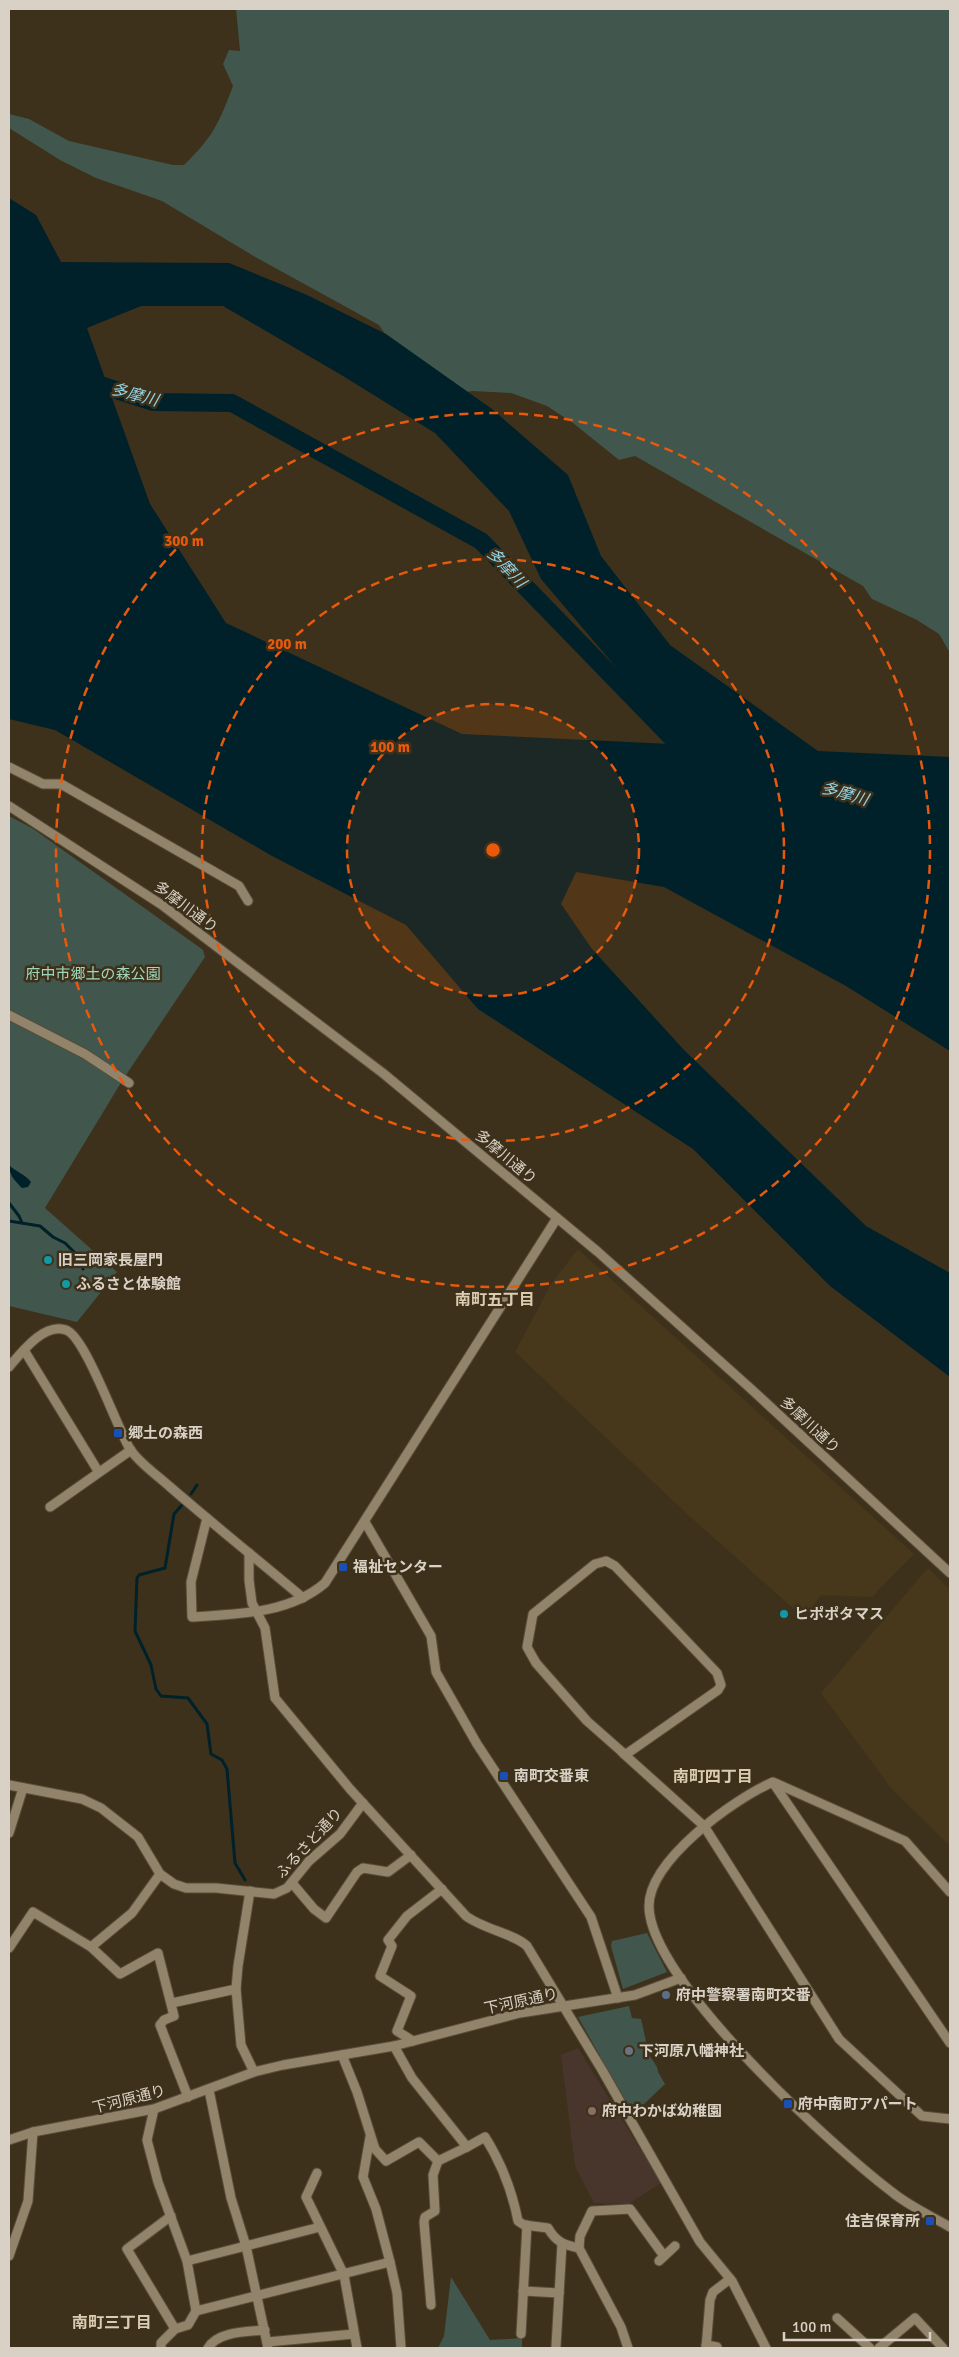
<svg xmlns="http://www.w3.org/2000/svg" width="959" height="2357" font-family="Signika,'Noto Sans JP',sans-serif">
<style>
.built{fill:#47371b}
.education{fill:#48362c}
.green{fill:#41564c}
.water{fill:#002129;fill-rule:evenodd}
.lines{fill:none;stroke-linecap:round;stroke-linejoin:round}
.stream{stroke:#002129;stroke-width:3}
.river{stroke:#002129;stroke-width:18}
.minor-casing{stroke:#574d3a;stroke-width:11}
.minor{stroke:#92836b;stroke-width:9}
.ring{fill:none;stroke:#e8590c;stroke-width:2.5;stroke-dasharray:9 6}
.culture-dot{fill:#0f9aa8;stroke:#3d311b;stroke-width:2}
.transit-dot{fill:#1a4fb4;stroke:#3d311b;stroke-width:2}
.service-dot{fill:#5c6f8a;stroke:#3d311b;stroke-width:2}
.worship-dot{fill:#6b7280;stroke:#3d311b;stroke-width:2}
.education-dot{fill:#8d6e63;stroke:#3d311b;stroke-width:2}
.labels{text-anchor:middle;stroke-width:5;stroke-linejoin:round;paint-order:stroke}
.street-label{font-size:15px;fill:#d9d1c5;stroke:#3d311b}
.park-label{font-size:15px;fill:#9ed8bc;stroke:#3d311b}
.poi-label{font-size:15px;font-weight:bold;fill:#d9d1c5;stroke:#3d311b;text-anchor:start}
.water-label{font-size:16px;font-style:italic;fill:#94d6e9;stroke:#3d311b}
.neighbourhood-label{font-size:16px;font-weight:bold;fill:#dacbb1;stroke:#3d311b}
.centre{fill:#e8590c;stroke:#3d311b;stroke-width:2.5}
.ring-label{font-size:15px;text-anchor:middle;font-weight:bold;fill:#e8590c;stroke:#3d311b;stroke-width:5;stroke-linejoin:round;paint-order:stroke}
</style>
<rect width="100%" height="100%" fill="#3d311b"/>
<g class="built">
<polygon points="578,1249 914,1554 872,1597 821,1595 804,1618 687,1514 515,1352 551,1284"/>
<polygon points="928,1568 950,1589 950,1846 891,1788 821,1693"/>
</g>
<polygon class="education" points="578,2048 661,2183 628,2204 594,2203 575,2166 561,2055"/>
<g class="green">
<path d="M236 9H950V653L939 634 917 620 872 599 863 586 635 456 619 460 573 423 547 406 511 393 473 391 444 395 415 379 379 325 257 258 162 201 96 178 60 160 9 128V114L29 119 69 141 173 165H184C213 137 219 123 233 86L223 64 229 50 240 51Z"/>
<polygon points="9,816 32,828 199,947 203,950 205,957 122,1081 45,1208 117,1272 77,1322 9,1306"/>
<polygon points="647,1933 667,1972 623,1989 611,1946 612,1941"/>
<polygon points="629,2006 632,2018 641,2019 646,2041 642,2044 657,2067 658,2072 665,2084 644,2104 632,2112 613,2079 608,2079 596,2062 600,2056 578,2017"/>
<polygon points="451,2277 490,2340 522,2338 522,2348 438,2348 444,2336"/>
</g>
<g class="water">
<path d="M9 198 36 215 61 262 229 263 307 295 386 334 492 409 568 475 601 556 670 645 818 751 950 757V1051L846 986 664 887 576 872 561 904 592 949 684 1050 866 1226 950 1273V1377L830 1286 693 1149 478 1009 406 925 272 856 55 730 9 719ZM141 306H223L343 376 435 433 509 511 541 579 626 679 691 745 462 734 226 623 150 504 87 328Z"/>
<path d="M9 1165C16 1172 25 1174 31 1182L28 1187 22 1188C15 1181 9 1175 9 1165Z"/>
</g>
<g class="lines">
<g class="stream">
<polyline points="9,1203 19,1216 22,1223"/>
<polyline points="9,1221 40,1226 53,1237 65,1243 77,1255 83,1269"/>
<polyline points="191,1494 197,1485"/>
<polyline points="182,1505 174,1514 165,1568 139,1575 137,1578 135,1631 151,1665 156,1689 161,1696 188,1698 207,1724 211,1754 222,1760 227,1769 235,1863 245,1880"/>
</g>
<polyline class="river" points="85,380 153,402 232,403 481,541 678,744 701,751"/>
<g class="minor-casing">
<g id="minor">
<polyline points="9,767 43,784 61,784 239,886 248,901"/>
<polyline points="9,806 162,905 384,1074 598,1252 750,1388 950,1573"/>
<polyline points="9,1015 85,1054 129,1083"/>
<polyline points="24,1350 98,1471"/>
<path d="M9 1367C21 1353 44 1322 66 1330 85 1336 117 1428 130 1449 139 1463 157 1475 169 1486 213 1524 259 1561 303 1598"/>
<polyline points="50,1507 131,1450"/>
<path d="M207 1518 191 1582 192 1617C237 1614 289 1614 325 1583L557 1218"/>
<polyline points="365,1522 431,1636 436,1672 477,1744 591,1917 618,1998"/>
<path d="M249 1553V1580L252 1603 265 1628 275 1698 350 1789 466 1916C483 1929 515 1934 527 1946L602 2070 700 2242 732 2281 766 2348"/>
<polyline points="625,1755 718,1690 721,1685 717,1673 615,1566 606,1561 595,1564 533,1614 527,1647 536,1663 587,1721 621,1751 625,1755 704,1826 839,2039 922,2116 950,2119"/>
<polyline points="774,1784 950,2043"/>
<polyline points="9,1785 82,1799 101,1808 138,1837 160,1874 174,1884 186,1888 216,1888 274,1894 287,1888 309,1861 340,1834 363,1803"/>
<polyline points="9,1833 23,1788"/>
<polyline points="292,1883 314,1909 326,1918 357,1872 363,1868 388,1872 411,1855"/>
<polyline points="250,1891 238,1966 236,1989 241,2045 254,2072"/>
<path d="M950 1892 905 1841 773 1782C734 1799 649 1860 649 1906 649 1980 833 2147 892 2192 909 2206 931 2216 950 2227"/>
<polyline points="91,1947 132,1913 160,1874"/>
<polyline points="9,1948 33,1912 91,1947 120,1974 158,1953 174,2016 164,2020 160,2025 188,2097"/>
<polyline points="172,2003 236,1989"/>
<polyline points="413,2041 397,2031 411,1996 380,1976 392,1946 388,1940 407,1916 442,1889"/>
<path d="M394 2046 412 2078 467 2147 485 2137C502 2164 512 2190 518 2221L524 2225 548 2228C556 2242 564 2245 579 2248L621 2327 628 2348"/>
<polyline points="342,2055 357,2092 375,2149 386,2161 419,2142 438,2161 467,2147"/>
<polyline points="209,2090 231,2198 246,2246 268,2348"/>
<polyline points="154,2109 147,2140 158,2182 187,2261 196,2311 188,2325 175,2329 161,2343 161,2348"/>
<polyline points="370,2137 363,2177 376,2209 390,2262 397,2293 401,2348"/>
<polyline points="9,2140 33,2132 154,2109 254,2072 283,2065 394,2046 520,2013 635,1995 681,1978"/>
<polyline points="317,2173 306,2197 344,2275 357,2348"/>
<polyline points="171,2216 127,2249 175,2329"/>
<polyline points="579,2248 580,2236 592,2211 630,2209 664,2256"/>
<polyline points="9,2256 28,2201 33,2132"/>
<polyline points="187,2261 320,2227"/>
<polyline points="659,2261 675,2246"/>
<polyline points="523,2291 559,2293"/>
<polyline points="431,2305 424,2222 425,2217 435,2211 433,2175 438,2161"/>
<polyline points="196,2311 390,2262"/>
<polyline points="837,2318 870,2348"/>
<polyline points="521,2334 527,2225"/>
<polyline points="267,2342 354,2334"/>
<polyline points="706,2345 717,2347"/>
<polyline points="556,2346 562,2244"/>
<path d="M208 2348C218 2331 247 2332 265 2330"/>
<polyline points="706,2348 710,2300 713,2292 730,2279"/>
<polyline points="879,2348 915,2318 943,2348"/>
</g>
</g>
<use href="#minor" class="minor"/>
</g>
<circle cx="493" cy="850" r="146" fill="#e8590c" fill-opacity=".12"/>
<g class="ring">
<circle cx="493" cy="850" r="146"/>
<circle cx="493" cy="850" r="291"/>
<circle cx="493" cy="850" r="437"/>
</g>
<g class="culture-dot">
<circle cx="48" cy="1260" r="5"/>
<circle cx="66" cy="1284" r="5"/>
<circle cx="784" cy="1614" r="5"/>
</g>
<g class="transit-dot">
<rect x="113" y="1428" width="10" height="10" rx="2.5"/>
<rect x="338" y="1562" width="10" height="10" rx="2.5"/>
<rect x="499" y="1771" width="10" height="10" rx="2.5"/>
<rect x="783" y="2099" width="10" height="10" rx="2.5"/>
<rect x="925" y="2216" width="10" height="10" rx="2.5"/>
</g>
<circle class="service-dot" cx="666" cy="1995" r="5"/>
<circle class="worship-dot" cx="629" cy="2051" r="5"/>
<circle class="education-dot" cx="592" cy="2111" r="5"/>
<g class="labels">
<g class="street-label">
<text transform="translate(186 907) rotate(37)" y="5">多摩川通り</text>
<text transform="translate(506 1157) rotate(40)" y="5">多摩川通り</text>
<text transform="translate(810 1425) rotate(43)" y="5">多摩川通り</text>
<text transform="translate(309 1843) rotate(-47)" y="5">ふるさと通り</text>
<text transform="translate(521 2001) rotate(-12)" y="5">下河原通り</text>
<text transform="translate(129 2099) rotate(-14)" y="5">下河原通り</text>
</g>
<g class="park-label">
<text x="93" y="979">府中市郷土の森公園</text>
</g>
<g class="poi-label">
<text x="58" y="1265">旧三岡家長屋門</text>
<text x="76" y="1289">ふるさと体験館</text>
<text x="128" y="1438">郷土の森西</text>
<text x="353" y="1572">福祉センター</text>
<text x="794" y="1619">ヒポポタマス</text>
<text x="514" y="1781">南町交番東</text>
<text x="676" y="2000">府中警察署南町交番</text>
<text x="639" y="2056">下河原八幡神社</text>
<text x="798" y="2109">府中南町アパート</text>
<text x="602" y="2116">府中わかば幼稚園</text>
<text x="920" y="2226" text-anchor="end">住吉保育所</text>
</g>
<g class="water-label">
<text transform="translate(135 394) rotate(15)" y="6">多摩川</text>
<text transform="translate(507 567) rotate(46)" y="6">多摩川</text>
<text transform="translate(845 793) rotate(16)" y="6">多摩川</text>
</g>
<g class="neighbourhood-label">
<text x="495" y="1305">南町五丁目</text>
<text x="713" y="1782">南町四丁目</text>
<text x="112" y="2328">南町三丁目</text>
</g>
</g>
<circle cx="493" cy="850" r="8" class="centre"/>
<g class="ring-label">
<text x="184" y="546">300 m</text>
<text x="287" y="649">200 m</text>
<text x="390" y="752">100 m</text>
</g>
<rect width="959" height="2357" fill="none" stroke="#d9d1c5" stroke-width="20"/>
<path d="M784 2332v8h146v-8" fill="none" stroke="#d9d1c5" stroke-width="2.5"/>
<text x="792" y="2332" font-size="15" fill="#d9d1c5" stroke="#3d311b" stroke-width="4" paint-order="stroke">100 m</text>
</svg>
